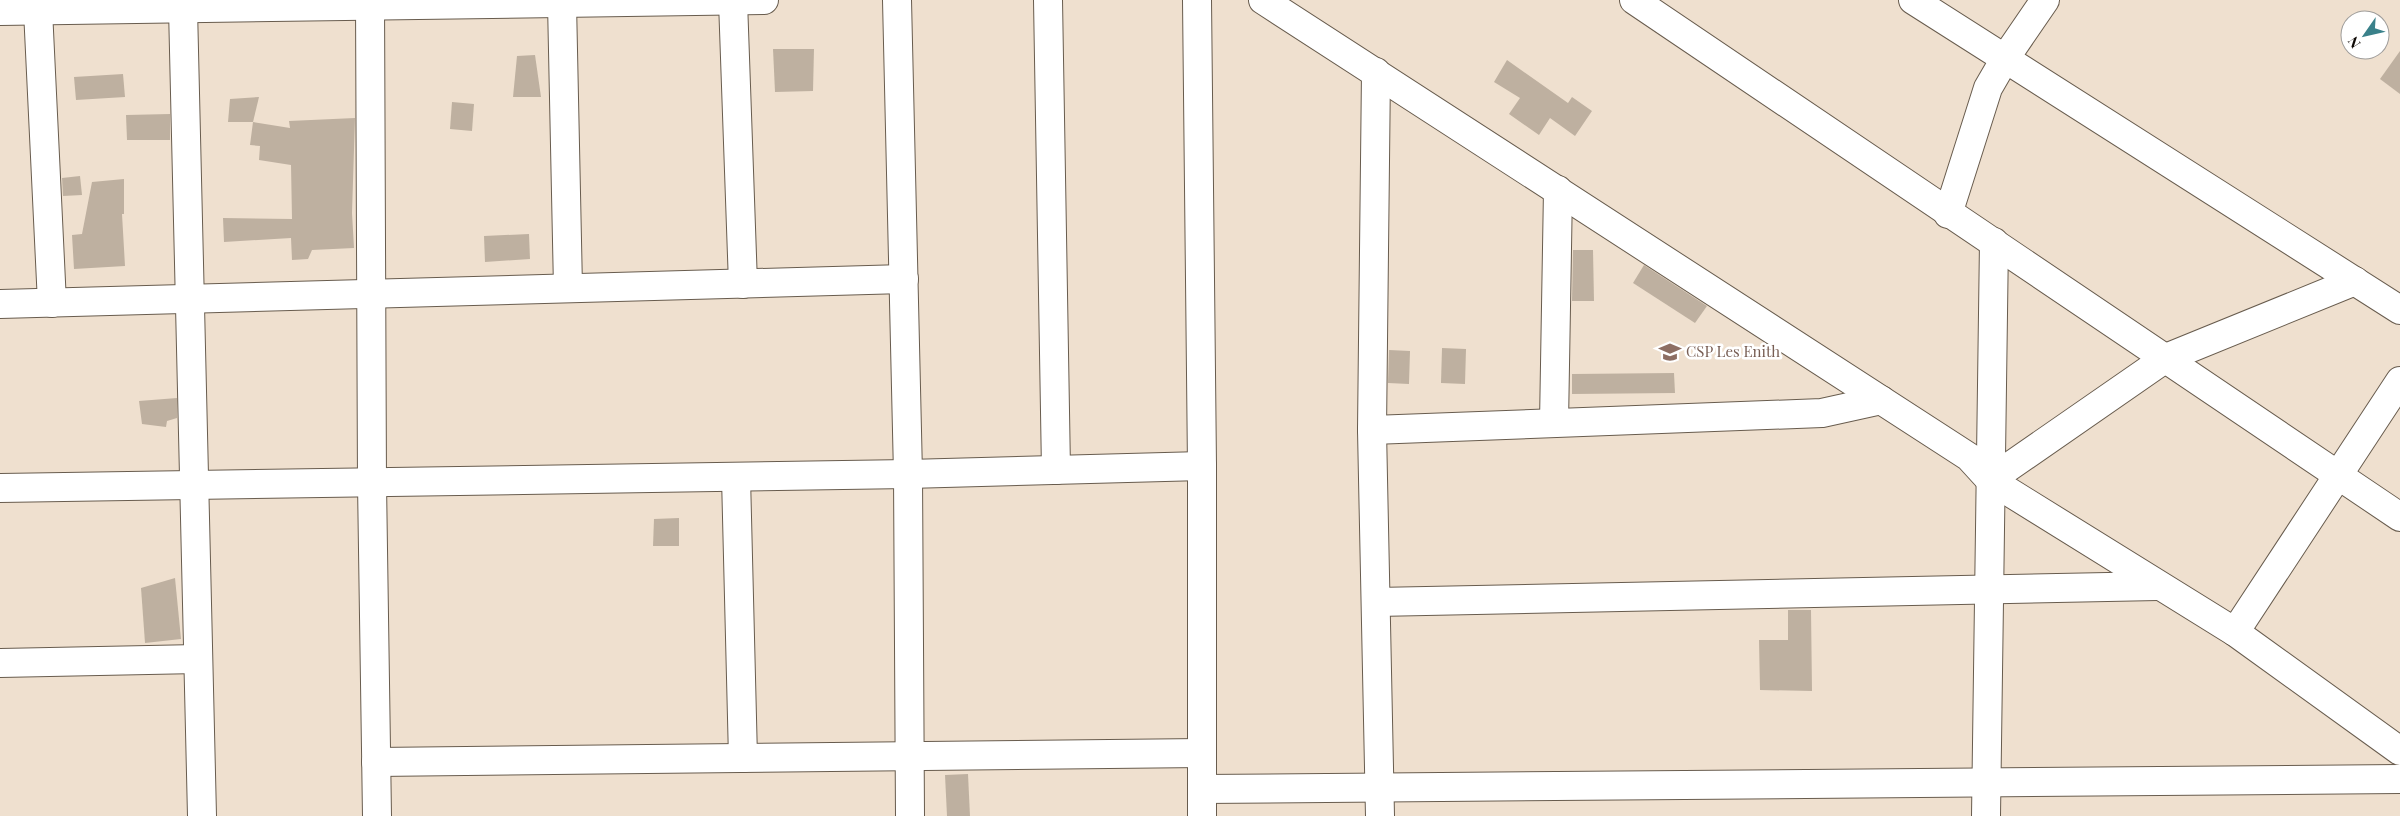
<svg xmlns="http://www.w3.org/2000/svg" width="2400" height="816" font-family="'Playfair Display',serif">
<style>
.building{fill:#beb0a0}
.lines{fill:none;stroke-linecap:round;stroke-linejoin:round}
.minor-casing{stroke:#685c4e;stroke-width:30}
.minor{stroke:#fff;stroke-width:28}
.labels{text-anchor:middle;stroke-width:5;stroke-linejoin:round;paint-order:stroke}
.education-label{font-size:15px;fill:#785e54;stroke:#fff;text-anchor:start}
</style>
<rect width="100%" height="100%" fill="#efe0cf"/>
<g class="building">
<polygon points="773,49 814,49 813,91 775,92"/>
<polygon points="2400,51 2400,94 2380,79"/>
<polygon points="535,55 541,97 513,97 517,56"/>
<polygon points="1507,60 1568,103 1572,97 1592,111 1575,136 1550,118 1539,135 1509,114 1520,98 1494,82"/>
<polygon points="123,74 125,97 76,100 74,77"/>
<polygon points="259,97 253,122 228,122 230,99"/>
<polygon points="452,102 474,104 472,131 450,129"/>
<polygon points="170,114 170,140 127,140 126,115"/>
<polygon points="355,118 352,213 354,248 312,250 308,259 292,260 291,238 224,242 223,218 292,219 291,165 259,160 260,146 250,145 253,122 290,128 289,121"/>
<polygon points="80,176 82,195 63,196 62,178"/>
<polygon points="124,179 124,214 122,214 125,266 74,269 72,235 82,234 92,182"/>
<polygon points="529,234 530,259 485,262 484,236"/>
<polygon points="1573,250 1593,250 1594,301 1572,301"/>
<polygon points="1644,265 1707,306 1695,323 1633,283"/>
<polygon points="1442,348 1466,349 1465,384 1441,383"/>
<polygon points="1389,350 1410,351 1409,384 1388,383"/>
<polygon points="1674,373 1675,393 1572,394 1572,374"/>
<polygon points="177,398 177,418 167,421 166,427 142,424 139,401"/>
<polygon points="679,518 679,546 653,546 654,519"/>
<polygon points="175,578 181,639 145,643 141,588"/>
<polygon points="1788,610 1811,610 1812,691 1760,690 1759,640 1788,640"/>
<polygon points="968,774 970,816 947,816 945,775"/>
</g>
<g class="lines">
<g class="minor-casing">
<g id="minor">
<polyline points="370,0 372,483 377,816"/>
<polyline points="897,0 908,474 910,816"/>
<polyline points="1048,0 1056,470"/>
<polyline points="1197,0 1202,466 1202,816"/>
<polyline points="1263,0 1969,457 1990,480 2235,632 2400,751"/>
<polyline points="1634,0 2400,517"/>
<polyline points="1913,0 2400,310"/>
<polyline points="733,1 743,284"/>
<polyline points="562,3 568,288"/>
<polyline points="183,8 202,816"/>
<polyline points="38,10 52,303"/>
<polyline points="0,11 764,0"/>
<polyline points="1376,72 1372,430 1380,816"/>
<polyline points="1948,214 1988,88 2006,57 2045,0"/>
<polyline points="0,304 904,279"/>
<polyline points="1554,423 1558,190"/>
<polyline points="1372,430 1822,413 1881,400"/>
<polyline points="736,477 743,758"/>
<polyline points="1990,480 2166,358 2355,281"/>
<polyline points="0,488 908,474 1202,466"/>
<polyline points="1376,602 2158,586"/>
<polyline points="2235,632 2400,381"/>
<polyline points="0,663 198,659"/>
<polyline points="376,762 1202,753"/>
<polyline points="1202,789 2400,779"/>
<polyline points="1986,816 1994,242"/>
</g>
</g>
<use href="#minor" class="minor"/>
</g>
<defs>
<g id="school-bare" transform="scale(1.725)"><path d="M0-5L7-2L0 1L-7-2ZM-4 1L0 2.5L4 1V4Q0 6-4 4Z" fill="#8d6e63" stroke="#fff" stroke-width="2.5" paint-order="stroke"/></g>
</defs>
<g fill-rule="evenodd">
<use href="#school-bare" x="1670" y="352"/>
</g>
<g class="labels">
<g class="education-label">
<text x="1686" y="357">CSP Les Enith</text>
</g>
</g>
<g transform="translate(2365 35) rotate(236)"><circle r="24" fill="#ffffff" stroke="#9f9d9b"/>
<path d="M0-4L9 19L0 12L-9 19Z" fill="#3a818a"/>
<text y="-8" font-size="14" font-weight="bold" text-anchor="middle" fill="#0f0a06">N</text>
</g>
</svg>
